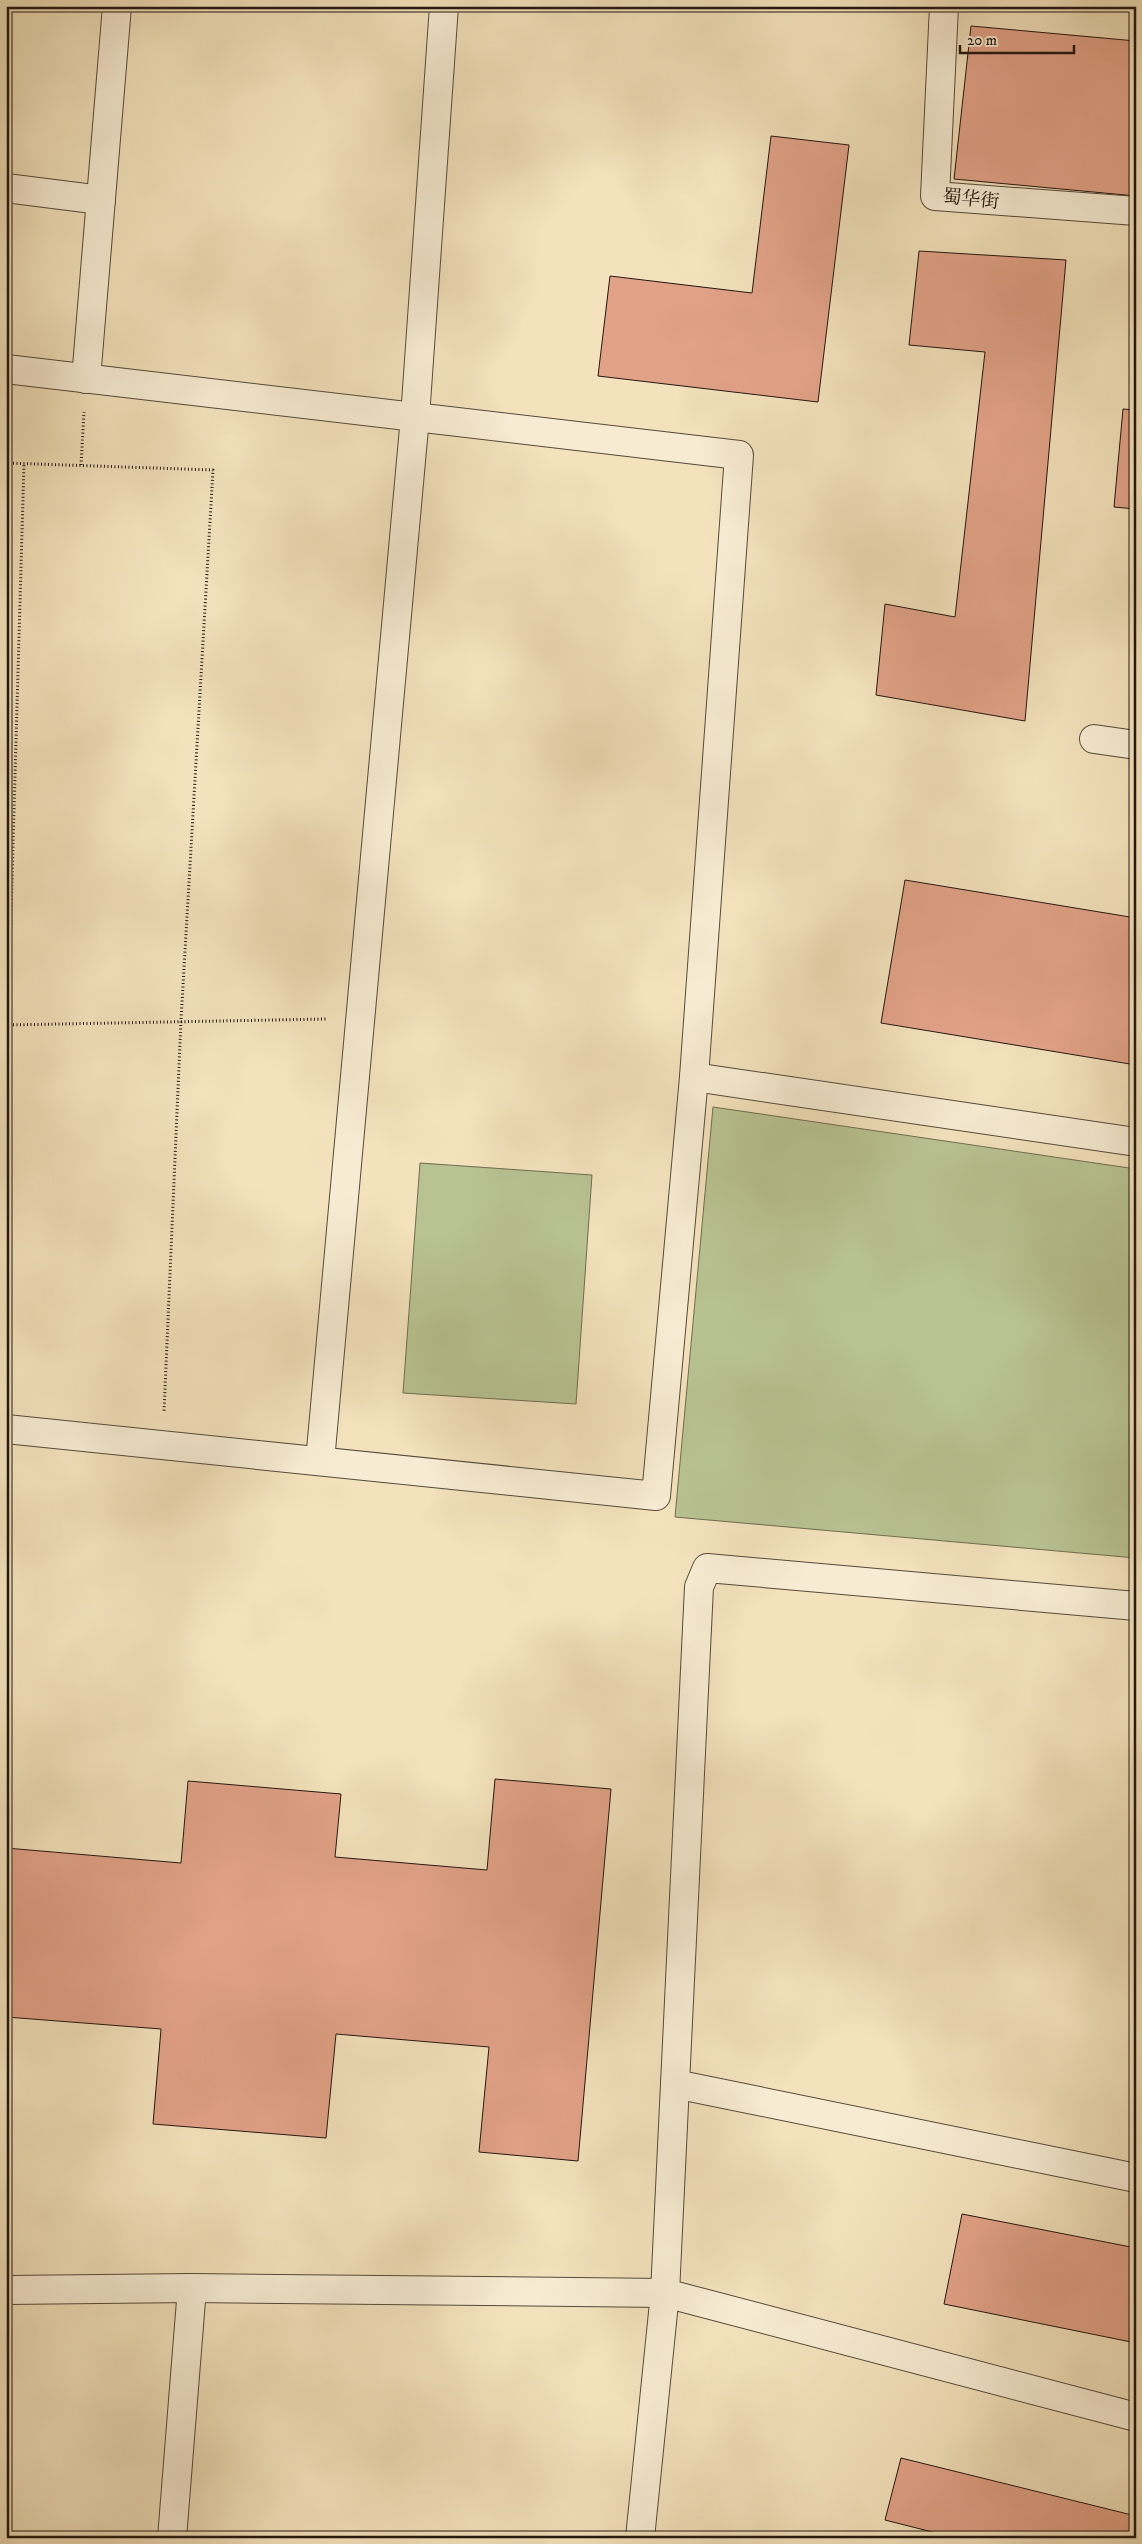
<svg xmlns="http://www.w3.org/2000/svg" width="1142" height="2544" font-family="'IM FELL DW Pica','Noto Serif SC',serif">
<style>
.green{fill:#b9c392;stroke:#6e6d51}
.building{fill:#e2a288;stroke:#231710}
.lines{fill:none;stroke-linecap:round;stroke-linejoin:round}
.minor-casing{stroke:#574a3b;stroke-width:30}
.path{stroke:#231710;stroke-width:3;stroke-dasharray:1 2.5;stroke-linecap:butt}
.minor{stroke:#f7ecd3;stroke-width:28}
.labels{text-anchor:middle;stroke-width:4;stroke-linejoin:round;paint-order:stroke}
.street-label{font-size:19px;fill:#231710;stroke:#f7ecd3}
</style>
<rect width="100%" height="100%" fill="#f3e2bc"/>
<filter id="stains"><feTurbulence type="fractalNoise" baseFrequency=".004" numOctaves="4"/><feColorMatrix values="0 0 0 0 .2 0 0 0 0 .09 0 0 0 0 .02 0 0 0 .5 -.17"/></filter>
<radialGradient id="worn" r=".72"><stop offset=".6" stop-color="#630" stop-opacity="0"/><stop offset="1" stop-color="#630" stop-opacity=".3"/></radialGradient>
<g class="green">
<polygon points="713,1107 1136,1169 1136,1558 675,1517"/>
<polygon points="420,1163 592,1175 576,1404 403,1393"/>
</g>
<g class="building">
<polygon points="971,26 1136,41 1136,196 954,179"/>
<polygon points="771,136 849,145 818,402 598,376 610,276 752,293"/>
<polygon points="919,251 1066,260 1025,721 876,695 885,604 955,617 985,352 909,345"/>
<polygon points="1123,409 1136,410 1136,509 1114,507"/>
<polygon points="1136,682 1136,710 1131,709"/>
<polygon points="905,880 1136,918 1136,1065 881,1023"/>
<polygon points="495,1779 611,1789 578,2161 479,2152 489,2047 336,2034 326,2138 153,2124 161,2029 6,2017 6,1848 181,1863 188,1781 341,1794 335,1857 487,1870"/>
<polygon points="962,2214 1136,2248 1136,2343 944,2304"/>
<polygon points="901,2458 1136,2516 1136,2538 956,2538 885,2520"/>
</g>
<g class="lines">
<g class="minor-casing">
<g id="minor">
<polyline points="944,6 935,196 1136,211"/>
<polyline points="6,188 101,200"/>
<polyline points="6,369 739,455 694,1077 656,1496 6,1429"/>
<polyline points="86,379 117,6"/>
<polyline points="1094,739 1136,745"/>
<polyline points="694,1077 1136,1142"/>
<polyline points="320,1461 415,417 444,6"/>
<polyline points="1136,1606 707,1568 699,1587 675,2084 1136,2178"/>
<polyline points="6,2290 192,2288 665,2293 1136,2417"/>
<polyline points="172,2538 192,2288"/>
<polyline points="640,2538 665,2293 675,2084"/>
</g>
</g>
<g class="path">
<polyline points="6,463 213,470 181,1020 164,1412"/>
<polyline points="81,465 84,412"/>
<polyline points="6,1025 326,1019"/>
<polyline points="6,1089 24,463"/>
</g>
<use href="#minor" class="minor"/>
</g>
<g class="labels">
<g class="street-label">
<text transform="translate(971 198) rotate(6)" y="7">蜀华街</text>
</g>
</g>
<rect width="1142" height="2544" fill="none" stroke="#f3e2bc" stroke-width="25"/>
<rect x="8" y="8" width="1127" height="2529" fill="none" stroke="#231710" stroke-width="2.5"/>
<rect x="12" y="12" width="1117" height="2519" fill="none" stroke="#231710"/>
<path d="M960 45v8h114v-8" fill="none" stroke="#231710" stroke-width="2.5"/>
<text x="967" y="45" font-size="15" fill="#231710" stroke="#f7ecd3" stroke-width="4" paint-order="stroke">20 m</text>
<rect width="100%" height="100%" filter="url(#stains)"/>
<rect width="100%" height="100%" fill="url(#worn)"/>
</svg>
